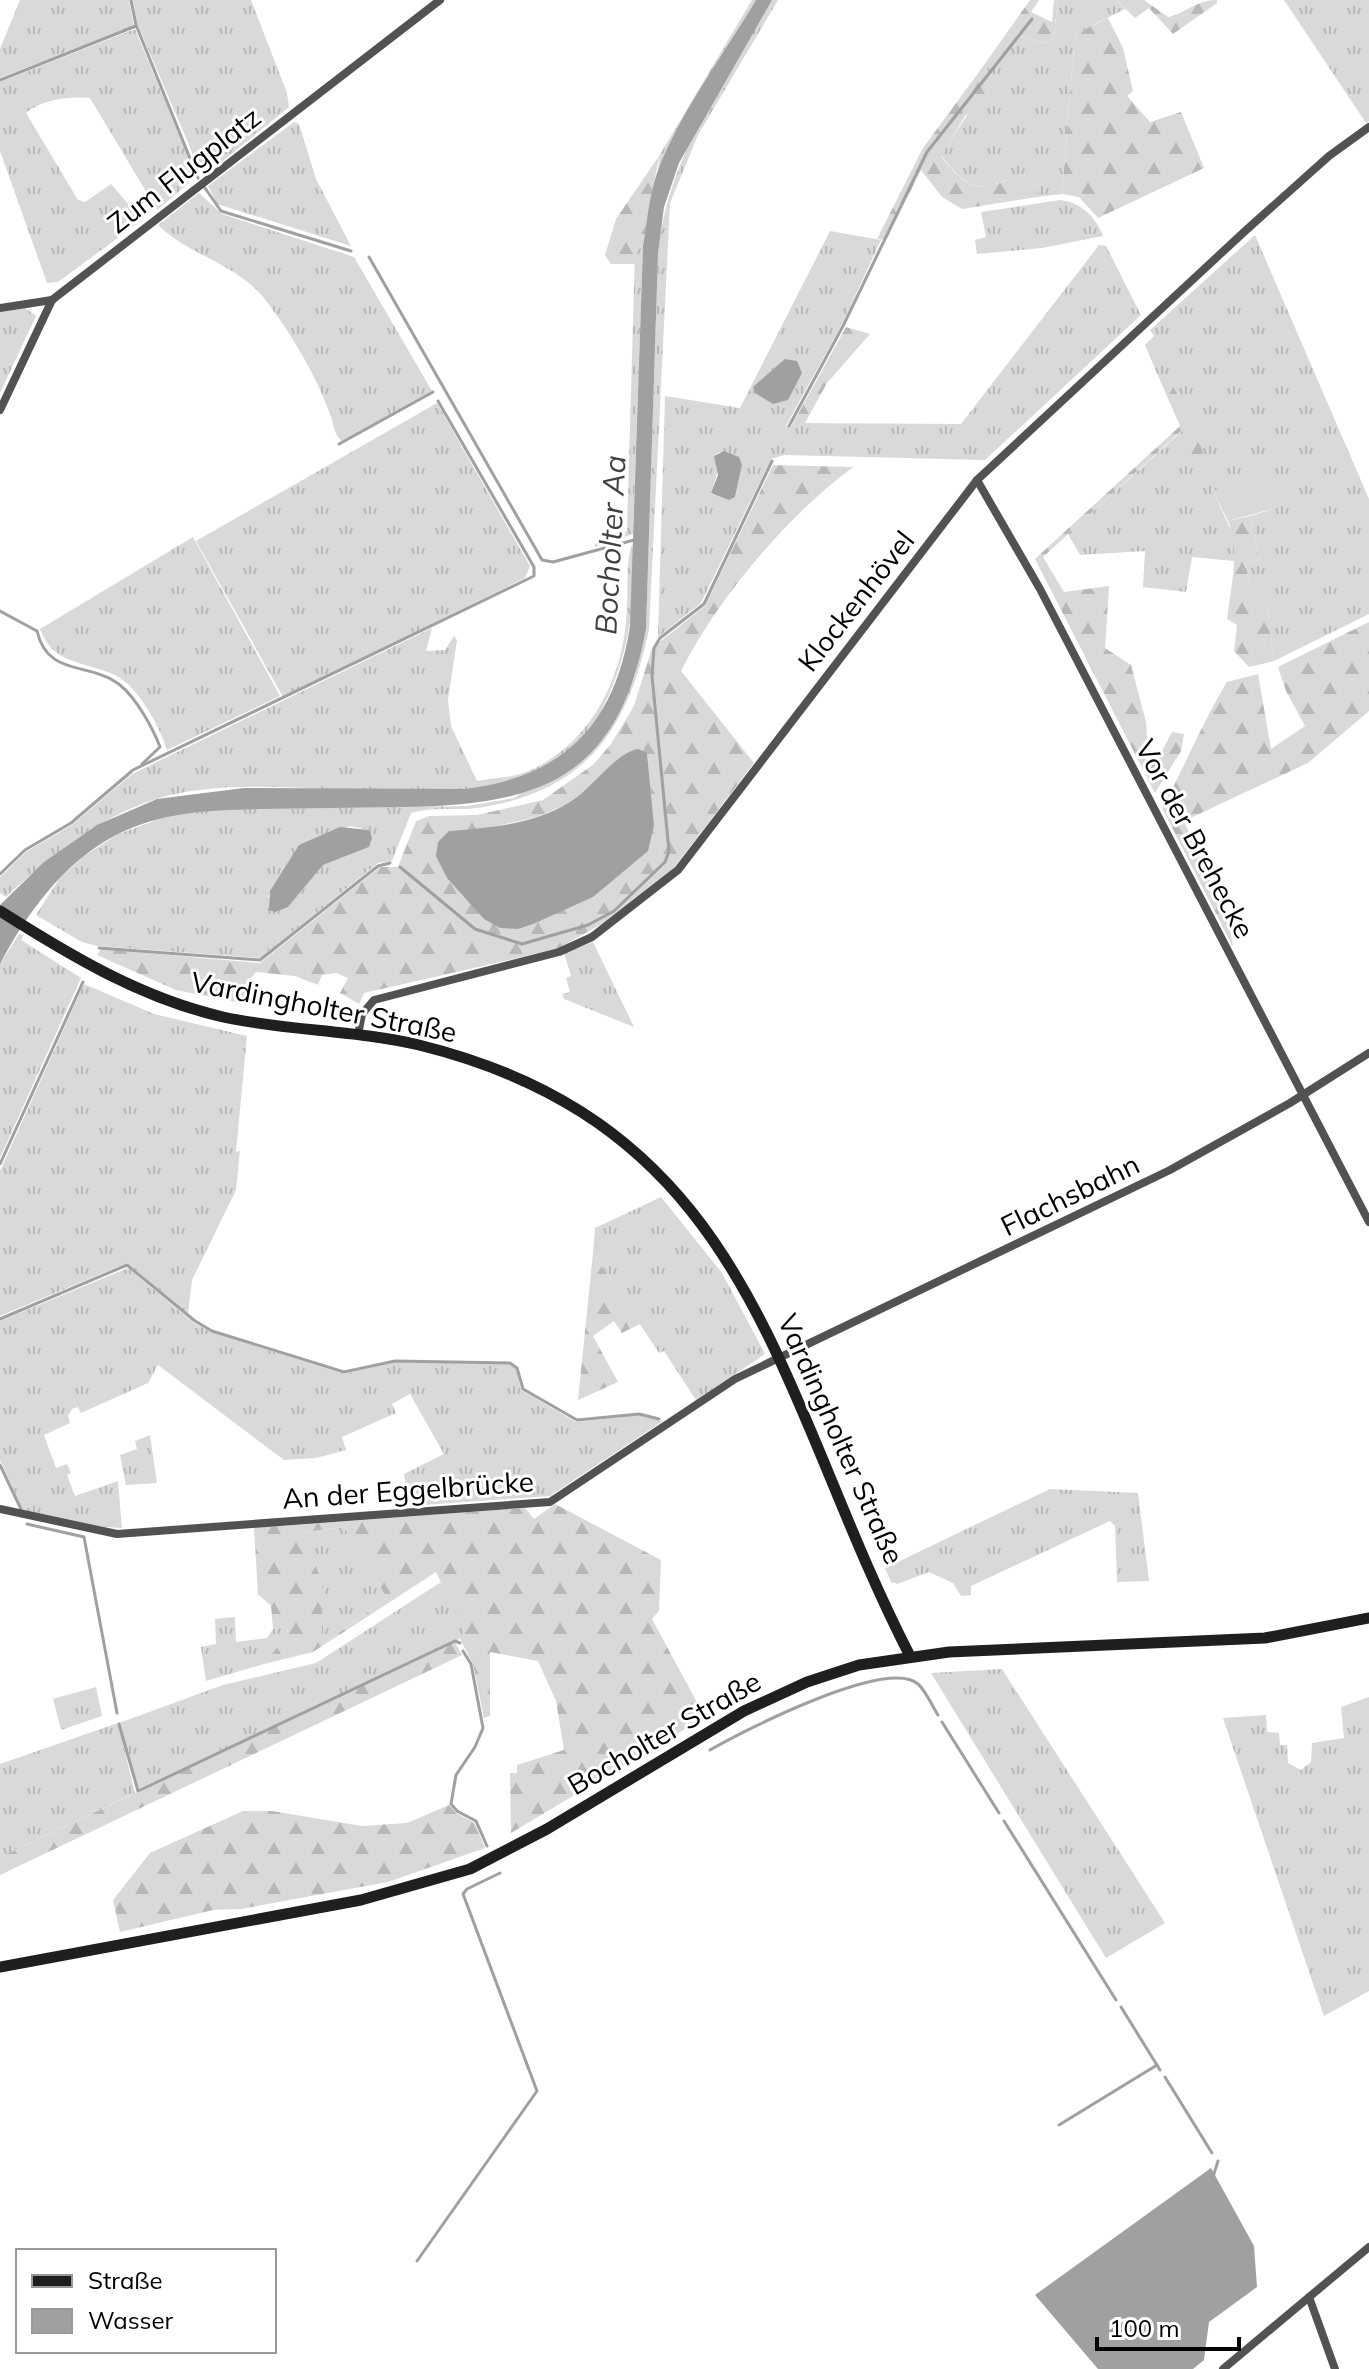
<svg xmlns="http://www.w3.org/2000/svg" width="1369" height="2369" font-family="Mulish,sans-serif">
<style>
.grass{fill:url(#grass-tufts);fill-rule:evenodd}
.forest{fill:url(#forest-firs);fill-rule:evenodd}
.green{fill:#d9d9d9}
.water{fill:#a0a0a0}
.lines{fill:none;stroke-linecap:round;stroke-linejoin:round}
.stream{stroke:#a0a0a0;stroke-width:3}
.street{stroke:#525252;stroke-width:8}
.secondary{stroke:#1f1f1f;stroke-width:11}
.labels{text-anchor:middle;stroke-width:6;stroke-linejoin:round;paint-order:stroke}
.street-label{font-size:28px;fill:#000;stroke:#fff}
.water-label{font-size:30px;font-style:italic;fill:#414141;stroke:#fff}
</style>
<defs>
<pattern id="grass-tufts" width="24" height="20" patternUnits="userSpaceOnUse" patternTransform="scale(2)"><rect width="24" height="20" fill="#d9d9d9"/><path d="M3 7l-1-3M5 7V3M7 7l1-3M15 17l-1-3M17 17v-4M19 17l1-3" fill="none" stroke="#b8b8b8"/></pattern>
<pattern id="forest-firs" width="22" height="20" patternUnits="userSpaceOnUse" patternTransform="scale(2)"><rect width="22" height="20" fill="#d9d9d9"/><path d="M5 1l3.5 6h-7zM16 11l3.5 6h-7z" fill="#b8b8b8"/></pattern>
</defs>
<rect width="100%" height="100%" fill="#fff"/>
<g class="grass">
<polygon points="20,0 129,0 134,26 0,78 0,49"/>
<polygon points="133,0 251,0 287,93 289,107 218,165 205,168 197,164 137,23"/>
<polygon points="752,0 756,0 681,126 658,172 659,156"/>
<path d="M772 0H778L698 135 670 203 649 630C627 732 585 792 477 808 455 811 433 806 411 813L392 861 378 863 260 958 97 946 82 942 36 915 59 879 83 857 118 834 171 815 191 810 467 806 514 798 605 737 635 675 646 629 658 254C667 157 724 82 772 0ZM350 826 369 830V847L323 865 288 907 268 897 299 845Z"/>
<path d="M1058 0H1116L1125 9 1075 34 1062 194 1037 197 1038 179 1029 173C981 188 975 200 941 155L988 83 976 76 1006 34 1053 44Z"/>
<polygon points="1284,0 1369,0 1369,121 1366,123"/>
<path d="M135 29 193 167 189 183 157 210 90 98C68 96 43 99 26 113L78 200 85 202 111 184 142 220 58 282 47 283 0 151V82Z"/>
<polygon points="294,122 299,124 316,179 351,246 217,204 208,186"/>
<path d="M199 193 222 214 354 257 432 391 342 441C333 434 334 424 330 414 316 375 292 335 267 302 238 263 189 256 158 225Z"/>
<path d="M1060 200C1082 203 1095 216 1103 236L1042 248 977 254 975 240 986 237 981 212Z"/>
<path d="M830 231 881 240 843 322 786 426 790 428 793 423 961 424 1099 245 1106 246 1141 315 985 460 784 455 771 459 701 603 658 637 665 396 740 408ZM719 452 742 465 735 497 711 494 718 470 714 456Z"/>
<polygon points="1255,235 1369,499 1369,614 1274,661 1267,607 1253,607 1246,563 1260,560 1250,516 1276,508 1213,491 1234,537 1234,561 1192,557 1186,592 1143,587 1145,551 1080,555 1068,534 1182,431 1200,471 1208,468 1167,378 1159,378 1145,345 1154,336 1150,330"/>
<polygon points="643,246 633,534 595,547 595,544 627,531 635,251"/>
<polygon points="25,308 36,316 0,393 0,312"/>
<polygon points="437,403 530,566 525,578 283,697 196,541"/>
<path d="M193 537 280 696 167 750C160 727 138 686 115 675 84 661 53 665 40 629Z"/>
<path d="M632 544C640 576 629 643 617 674 606 704 592 735 566 755 466 830 274 761 156 799 98 818 50 856 6 897L0 893V877L26 852 72 825 132 774 432 628 426 651 445 650 454 636 457 640 448 700 451 726 477 781C492 778 511 778 526 772 586 748 621 684 626 621 629 598 625 563 632 544Z"/>
<polygon points="19,934 24,935 21,940 81,978 0,1158 0,964"/>
<polygon points="593,942 634,1027 564,999 562,994 570,992 566,978 571,976 564,953"/>
<polygon points="84,984 154,1014 247,1036 236,1152 240,1151 236,1190 192,1280 188,1314 127,1263 0,1316 0,1171"/>
<polygon points="661,1197 722,1273 765,1354 696,1400 664,1351 659,1353 593,1253 595,1228"/>
<polygon points="128,1268 194,1323 211,1332 344,1374 396,1362 510,1364 516,1369 521,1390 576,1422 639,1415 663,1421 550,1496 409,1506 404,1474 444,1454 410,1394 392,1404 396,1413 342,1437 346,1450 316,1458 284,1460 158,1365 148,1383 81,1413 78,1407 72,1409 68,1416 70,1423 44,1435 56,1468 67,1464 71,1473 67,1475 75,1496 118,1481 122,1528 92,1526 23,1510 0,1460 0,1321"/>
<polygon points="150,1435 157,1483 126,1485 120,1455 137,1449 135,1441"/>
<polygon points="1050,1489 1138,1493 1149,1581 1117,1582 1115,1526 1110,1521 971,1586 971,1595 961,1596 953,1583 929,1572 897,1584 891,1582 885,1568"/>
<polygon points="344,1527 387,1598 322,1645 322,1610 306,1532"/>
<polygon points="441,1582 468,1635 138,1789 119,1723 223,1685 316,1663"/>
<polygon points="235,1617 236,1642 267,1638 273,1629 287,1627 288,1635 264,1664 206,1681 201,1647 216,1644 215,1619"/>
<polygon points="1002,1669 1165,1923 1106,1958 931,1673"/>
<polygon points="96,1687 102,1716 61,1730 53,1699"/>
<polygon points="1369,1697 1369,1991 1324,2016 1223,1718 1266,1715 1267,1732 1279,1733 1280,1745 1287,1745 1288,1763 1301,1770 1311,1762 1312,1743 1344,1738 1341,1707"/>
<polygon points="118,1723 135,1793 0,1857 0,1764"/>
</g>
<g class="forest">
<polygon points="1030,0 1039,0 1031,12 1052,22 1054,0 1058,0 1053,44 1006,34"/>
<path d="M1116 0H1144L1168 17C1187 13 1196 0 1217 0V3L1173 34 1149 8 1135 18Z"/>
<polygon points="1108,18 1123,48 1133,91 1127,96 1150,122 1181,112 1204,168 1098,218 1079,197 1062,194 1075,34"/>
<path d="M976 76 989 83 987 97 965 116 941 156C975 200 981 188 1029 173L1038 178 1037 197 962 209 942 197 921 170 886 240 877 239 923 148Z"/>
<polygon points="659,156 643,246 635,251 635,264 611,264 605,255 616,219"/>
<polygon points="846,327 870,334 827,383 805,423 793,423"/>
<polygon points="1159,378 1167,378 1191,415 1208,468 1200,472 1181,431 1043,557 1064,592 1109,586 1105,648 1131,665 1146,722 1148,753 1162,751 1172,732 1184,734 1181,751 1155,793 1035,559 1180,426"/>
<path d="M773 465 853 467C787 516 718 598 681 671L754 763 673 869 614 917 557 949 364 993 359 1004 340 993 348 978 336 973 322 975 318 985 295 976 256 972 248 981 246 1004 176 990 97 955 101 949 260 963 380 867H398L416 821 429 816 477 815 543 800 594 764 611 744 634 706 652 648 705 606ZM647 753 654 825 616 876 593 897 518 929 449 831 488 828 537 817 570 803 603 778 616 761Z"/>
<path d="M1250 516 1260 560 1246 563 1253 606H1267L1274 661 1249 667 1234 651 1237 625 1227 619C1231 587 1240 552 1228 521Z"/>
<path d="M1369 622V711L1308 763 1184 821 1229 923 1233 947 1162 808C1185 766 1202 723 1227 682L1258 674 1271 749 1305 726 1286 691 1278 667Z"/>
<polygon points="593,1253 640,1324 622,1333 614,1321 593,1336 618,1382 578,1400"/>
<path d="M555 1504 661 1560 659 1611 652 1619 705 1717 511 1833 510 1773H517V1765L564 1750 556 1701 538 1661 490 1652V1716L484 1718 473 1664 459 1637 467 1635 436 1572 313 1652 264 1664 288 1634 287 1627 273 1629 271 1606 258 1594 254 1528 525 1508 534 1519ZM344 1527 387 1598 322 1645V1610L328 1606 306 1532Z"/>
<polygon points="455,1642 462,1655 0,1875 0,1857"/>
<polygon points="449,1805 456,1813 475,1823 485,1848 388,1882 241,1909 213,1910 120,1932 113,1900 150,1853 243,1811 272,1811 362,1826 407,1823"/>
</g>
<polygon class="green" points="1267,476 1276,508 1228,521 1213,491"/>
<g class="water">
<path d="M756 0H772L679 163 664 207 658 254 646 629C618 778 542 805 403 807 356 808 310 808 263 809 211 810 163 811 116 835 63 863 27 913 0 964V905L44 862 97 825 157 799 244 788 465 789C564 777 615 724 630 626L643 246C647 222 649 197 657 173 680 112 723 56 756 0Z"/>
<polygon points="785,359 797,361 802,373 788,400 773,404 755,393 754,386"/>
<polygon points="724,451 739,457 742,465 735,497 729,500 711,493 718,475 714,456"/>
<path d="M638 749 647 753 654 825 648 851 593 897 533 924 518 929 500 928 484 919 447 878 436 856 438 842 449 831C491 827 533 825 570 802 592 789 615 753 638 749Z"/>
<polygon points="340,827 369,830 372,838 369,847 323,865 288,907 275,912 269,910 270,891 299,845"/>
<polygon points="1211,2168 1254,2246 1257,2287 1209,2322 1204,2360 1193,2369 1098,2369 1035,2295"/>
</g>
<g class="lines">
<g class="stream">
<polyline points="131,0 136,25 198,178"/>
<polyline points="0,80 136,26"/>
<polyline points="205,188 221,211 351,251"/>
<polyline points="369,257 542,560 553,562 634,540"/>
<polyline points="789,426 843,326 927,152 1032,19"/>
<polyline points="339,444 433,392"/>
<path d="M0 611 37 631C48 678 90 661 120 685 136 698 153 728 160 747L142 764"/>
<polyline points="400,867 475,929 522,944 588,925 614,911 665,862 669,851 652,676 654,648 660,638 704,604 772,461"/>
<polyline points="0,874 25,850 71,823 133,770 534,576 534,567 438,401"/>
<polyline points="99,948 260,960 378,866 390,863"/>
<polyline points="0,1164 83,982"/>
<polyline points="0,1319 127,1265 195,1321 212,1331 344,1372 395,1361 510,1363 517,1368 523,1389 577,1420 639,1414 659,1419"/>
<polyline points="0,1465 21,1509"/>
<polyline points="27,1524 84,1537 117,1713"/>
<polyline points="463,1651 471,1664 483,1728 475,1747 456,1775 451,1804 457,1811 476,1821 487,1846"/>
<polyline points="942,1722 999,1813"/>
<polyline points="119,1724 138,1791 455,1641 460,1643"/>
<path d="M710 1750C743 1731 887 1657 918 1684 926 1691 932 1706 938 1715"/>
<polyline points="1004,1821 1116,2000"/>
<polyline points="1121,2007 1160,2070"/>
<polyline points="1165,2077 1212,2153"/>
<polyline points="1059,2125 1157,2065"/>
<polyline points="1213,2177 1218,2161"/>
<polyline points="417,2261 537,2091 463,1894 467,1889 500,1873"/>
</g>
<g class="street">
<polyline points="0,308 52,300"/>
<polyline points="0,410 52,300 440,0"/>
<polyline points="977,480 1040,589 1369,1222"/>
<polyline points="358,1035 362,1014 374,1000 559,952 592,937 678,870 977,480 1244,232 1329,156 1369,127"/>
<polyline points="0,1509 117,1534 550,1502 735,1379 1170,1170 1290,1103 1369,1053"/>
<polyline points="1309,2297 1335,2369"/>
<polyline points="1223,2369 1369,2247"/>
</g>
<g class="secondary">
<path d="M0 911C71 956 141 998 223 1017 288 1031 355 1030 419 1045 756 1128 775 1394 910 1656"/>
<polyline points="0,1967 361,1900 470,1869 547,1829 744,1711 807,1682 859,1665 949,1652 1265,1638 1369,1618"/>
</g>
</g>
<g class="labels">
<g class="street-label">
<text transform="translate(184 170) rotate(-38)" y="10">Zum Flugplatz</text>
<text transform="translate(856 601) rotate(-52)" y="10">Klockenhövel</text>
<text transform="translate(1195 839) rotate(62)" y="10">Vor der Brehecke</text>
<text transform="translate(324 1007) rotate(11)" y="10">Vardingholter Straße</text>
<text transform="translate(1070 1195) rotate(-26)" y="10">Flachsbahn</text>
<text transform="translate(841 1439) rotate(66)" y="10">Vardingholter Straße</text>
<text transform="translate(408 1490) rotate(-4)" y="10">An der Eggelbrücke</text>
<text transform="translate(664 1733) rotate(-30)" y="10">Bocholter Straße</text>
</g>
<g class="water-label">
<text transform="translate(611 545) rotate(-87)" y="10">Bocholter Aa</text>
</g>
</g>
<rect x="16" y="2249" width="260" height="104" fill="#ffffff" stroke="#999999" stroke-width="2"/>
<rect x="32" y="2275" width="40" height="12" fill="#1f1f1f" stroke="#999999" stroke-width="2"/>
<text x="88" y="2289" font-size="24" fill="#000000">Straße</text>
<rect x="32" y="2309" width="40" height="24" fill="#a0a0a0" stroke="#999999" stroke-width="2"/>
<text x="88" y="2329" font-size="24" fill="#000000">Wasser</text>
<path d="M1097 2337v12h142v-12" fill="none" stroke="#000000" stroke-width="4"/>
<text x="1109" y="2337" font-size="24" fill="#000000" stroke="#ffffff" stroke-width="6" paint-order="stroke">100 m</text>
</svg>
